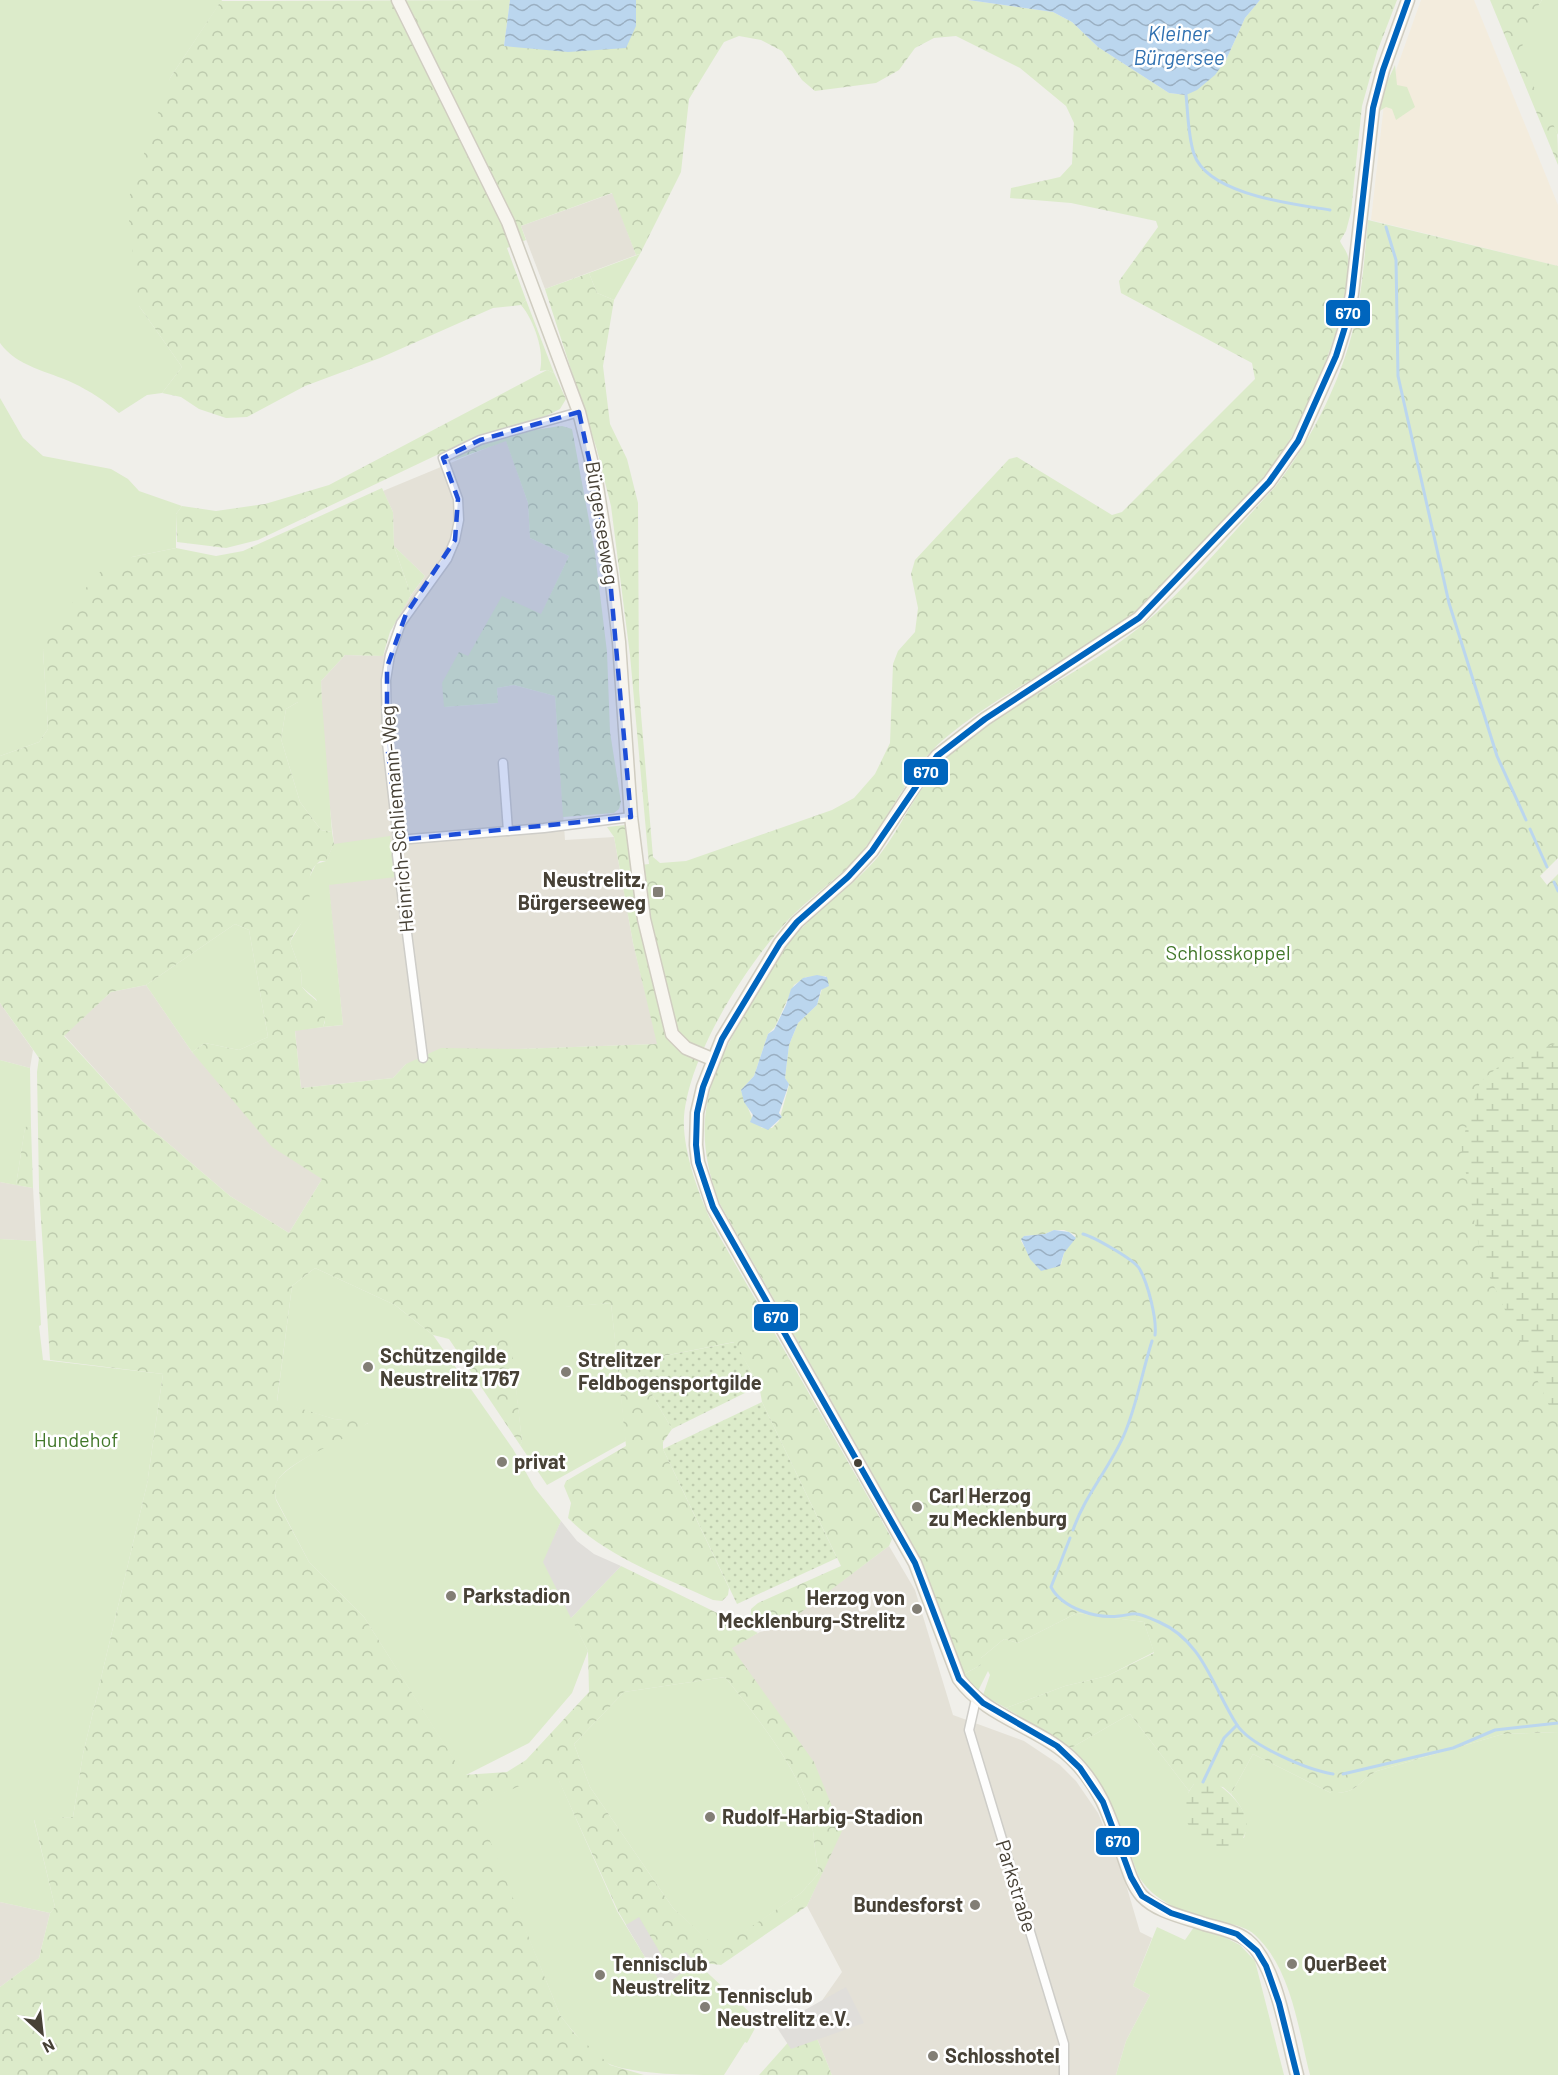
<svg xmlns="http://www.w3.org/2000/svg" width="1558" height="2075" font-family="Barlow,sans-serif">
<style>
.residential{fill:#e4e1d7}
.commercial{fill:#f3ecdd}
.green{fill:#dcebca}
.forest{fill:url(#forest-crowns);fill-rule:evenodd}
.wetland{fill:url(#wetland-marsh)}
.park{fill:url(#park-dots)}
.parking{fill:#e0deda}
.water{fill:url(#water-waves)}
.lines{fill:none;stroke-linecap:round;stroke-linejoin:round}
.stream{stroke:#bbd6ee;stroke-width:3}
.street-casing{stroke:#cecdc8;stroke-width:11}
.secondary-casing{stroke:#d0cdc1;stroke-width:15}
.street{stroke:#fdfdfc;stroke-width:8}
.secondary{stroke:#f7f5ef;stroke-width:12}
.bus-1-casing{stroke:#fff;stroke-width:10}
.bus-1{stroke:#0065bd;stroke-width:6}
.marked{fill:#1d4ed8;fill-opacity:0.2;stroke:#1d4ed8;stroke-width:4.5;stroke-dasharray:12 8;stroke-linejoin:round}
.poi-dot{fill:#827e75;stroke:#fff;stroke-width:2}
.bus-dot{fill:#474136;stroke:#fff;stroke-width:2}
.labels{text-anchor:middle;stroke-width:5;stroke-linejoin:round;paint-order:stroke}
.street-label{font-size:20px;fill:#474136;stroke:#fff}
.poi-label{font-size:20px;font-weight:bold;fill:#474136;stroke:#fff;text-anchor:start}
.park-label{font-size:20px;fill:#42782a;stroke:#fff}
.water-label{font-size:21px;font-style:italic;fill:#3071b1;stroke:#fff}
.line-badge{stroke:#fff;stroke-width:2}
.badge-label{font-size:16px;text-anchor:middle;font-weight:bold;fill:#fff}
</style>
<defs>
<pattern id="forest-crowns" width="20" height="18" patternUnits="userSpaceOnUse" patternTransform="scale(1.5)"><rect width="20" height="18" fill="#dcebca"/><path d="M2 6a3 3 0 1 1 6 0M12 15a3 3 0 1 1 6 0" fill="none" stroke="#becbae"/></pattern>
<pattern id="wetland-marsh" width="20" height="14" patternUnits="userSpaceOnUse" patternTransform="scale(1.5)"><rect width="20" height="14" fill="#dcebca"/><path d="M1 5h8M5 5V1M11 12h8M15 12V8" fill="none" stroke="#becbae"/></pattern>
<pattern id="park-dots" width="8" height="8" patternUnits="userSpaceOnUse" patternTransform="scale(1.5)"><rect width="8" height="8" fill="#dcebca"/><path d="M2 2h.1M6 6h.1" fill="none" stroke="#becbae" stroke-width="1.8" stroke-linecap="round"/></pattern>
<pattern id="water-waves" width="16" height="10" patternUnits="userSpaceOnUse" patternTransform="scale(1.5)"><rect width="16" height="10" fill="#bbd6ee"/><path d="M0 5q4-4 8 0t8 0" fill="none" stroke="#9aafc2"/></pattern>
</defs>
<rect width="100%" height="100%" fill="#f0efea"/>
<g class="residential">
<polygon points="613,193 636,255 545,289 521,226"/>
<polygon points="506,440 528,503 530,538 569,556 541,615 502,597 444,707 498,703 497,688 514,685 555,696 565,840 614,837 633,943 658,1044 519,1049 406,1064 393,1078 301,1088 295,1030 343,1025 326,861 334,844 323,748 321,681 345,655 383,656 400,611 425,576 394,546 393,512 383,491"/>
<polygon points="146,985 192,1052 322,1179 289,1233 230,1196 142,1121 64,1035 111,992"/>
<polygon points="0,1003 33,1050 30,1068 0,1060"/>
<polygon points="0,1182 33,1188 36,1241 0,1239"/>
<polygon points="889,1546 915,1590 953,1715 1024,1741 1060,1765 1076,1781 1098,1813 1122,1871 1140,1932 1152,1938 1133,1986 1150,1995 1126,2041 1116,2075 832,2075 809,2019 842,1972 807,1906 841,1831 731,1647 760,1632 779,1628"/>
<polygon points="0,1902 50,1913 39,1958 0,1987"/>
</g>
<polygon class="commercial" points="1421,0 1474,0 1558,205 1558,266 1371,220 1384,104"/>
<g class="green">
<path d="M0 0H222L170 78 139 306 182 367 162 393 147 395 119 413C105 401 90 391 73 383 48 371 17 367 0 343Z"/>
<path d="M1542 0H1558V135C1544 108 1519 74 1521 42 1522 26 1533 13 1542 0Z"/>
<polygon points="1395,65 1397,85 1407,87 1415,107 1396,120 1392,109 1386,107 1378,112 1383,91"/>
<polygon points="640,254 614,300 597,293 589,273"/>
<path d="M526 300 554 373 547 370 540 371C545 352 534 320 521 305Z"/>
<polygon points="0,398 23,438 43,456 111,469 128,479 139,491 182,506 176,514 176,548 132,557 43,650 48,729 39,742 0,756"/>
<polygon points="394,546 425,576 411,595"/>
<polygon points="298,702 322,702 332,832 321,830 300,802 281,739 286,709"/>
<polygon points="390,836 396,877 329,885 343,1025 323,1027 325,1022 316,999 302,987 301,972 290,942 303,920 309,900 309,878 316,864 326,861 334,844"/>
<polygon points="235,924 249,930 268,1037 239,1050 205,1043 192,1052 146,985"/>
<polygon points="0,1060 30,1068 31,1126 25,1128 16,1185 0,1182"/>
<polygon points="0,1239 36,1241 41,1325 39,1326 43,1360 163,1374 147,1484 83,1754 73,1817 34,1820 55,1907 50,1913 0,1902"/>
<path d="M315 1268 395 1305 433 1335 513 1449 534 1487 561 1521 544 1562 588 1651 572 1693 529 1743 464 1776 364 1617 309 1562 276 1499C275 1493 274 1488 277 1481 287 1464 349 1434 368 1423L334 1419 277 1402 292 1286Z"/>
<polygon points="611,1303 626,1441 547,1485 520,1445 522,1442 507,1311"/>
<polygon points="1077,1613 1144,1622 1154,1652 1107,1676 1065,1686 1006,1708 983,1695 990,1675 988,1671 978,1691 964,1674 981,1665 981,1658 1004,1639 1018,1643"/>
<path d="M725 1677C755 1715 788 1755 806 1800 815 1823 813 1849 819 1873L801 1893 718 1950 673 1908 590 1787 574 1744 624 1692Z"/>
<path d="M1130 1714 1189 1791 1185 1806 1244 1838C1250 1820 1243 1808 1231 1794L1253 1754 1331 1793C1358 1794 1357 1782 1377 1771L1503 1734 1558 1732V2075H1310C1298 2029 1292 1969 1255 1935 1248 1928 1236 1925 1226 1923 1193 1914 1159 1908 1139 1877 1121 1829 1109 1786 1071 1748Z"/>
<path d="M554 1769 617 1911 663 1987 696 1962 759 2021 747 2043 745 2042 724 2075C691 2075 637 2075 609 2064 590 2052 573 2032 560 2015L475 1806Z"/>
<polygon points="1157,1927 1185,1940 1194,1927 1216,1933 1240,1945 1255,1961 1284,2075 1116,2075 1126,2041 1150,1995 1133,1986"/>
</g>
<g class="forest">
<path d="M510 0 504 46 636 26V0H968L1053 12 1072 22 1098 47 1169 93 1186 95 1226 60 1245 18 1260 0H1397L1377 52 1362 106 1351 212 1346 231 1340 241C1342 246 1347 251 1348 257 1355 302 1306 420 1279 457 1257 488 1229 514 1203 541 1180 566 1159 592 1133 613 1074 661 1002 690 944 739 907 771 890 819 859 855 838 879 811 896 789 919 747 964 689 1054 684 1117 682 1149 699 1196 713 1225L892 1539 889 1546 779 1629H774L751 1617V1609L758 1603 841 1566 762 1402 759 1385 734 1342 633 1362 672 1429 663 1442V1449L729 1588 728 1595 722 1601 713 1600C664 1577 607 1557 568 1518L571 1503 564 1486 566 1481 626 1446 611 1303 508 1312 522 1442 520 1445 449 1339 433 1335 395 1305 315 1268 292 1286 277 1401 334 1419 369 1422C347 1441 290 1459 277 1481 274 1488 275 1493 276 1500L309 1562 364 1617 464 1775 507 1772 526 1760 589 1692 588 1651 571 1618 621 1566 758 1633 732 1648 814 1762 842 1831 807 1906 721 1965 696 1962 663 1987 618 1911 554 1770 476 1806 560 2015 574 2033 610 2065 644 2075H0V1987L39 1958 50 1913 55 1907 34 1819 73 1817 83 1754 147 1484 163 1374 50 1360 39 1188 37 1072 39 1058 0 1003V756L39 742 48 729 43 650 51 627 101 571 132 557 176 548 216 556 243 551 382 488 393 512 394 546 411 595 390 632 383 656 345 655 321 681 322 702H298L286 709 281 739 300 802 321 830 332 832 334 844 326 861H320C303 874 312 891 309 909 306 921 294 930 290 942L301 972 302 987C313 1001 331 1005 323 1027L295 1031 301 1088 393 1078 406 1064 441 1048 519 1049 657 1044 633 943 614 837 607 827 635 824 640 865 649 864 630 655 611 506 597 450 545 289 589 273 597 293 614 300 603 366 610 424 627 459 638 503 639 690 653 857 660 863 686 861 832 810 854 798 875 774 890 743 893 664 898 651 915 632 918 608 911 574 915 560 1009 459 1017 457 1112 515 1122 512 1255 379 1252 363 1121 293 1119 281 1158 227 1156 221 1071 203 1010 198 1011 188 1060 177 1072 164 1074 123 1066 106 1020 68 956 36 934 38 915 48 899 70 876 83 815 91 802 80 782 51 761 40 739 36 724 42 689 99 681 172 640 254 636 255 612 193 521 226 526 240 507 248 526 300 521 305 493 308 380 358 305 386 247 417 226 418 199 409 181 397 162 393 182 367 139 306 127 203 170 78 221 1ZM235 924 249 930 268 1037 239 1050 205 1043 192 1052 272 1147 322 1179 289 1233 230 1196 142 1121 64 1036 111 992 146 985ZM725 1677C755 1715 788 1755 806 1800 815 1823 813 1849 819 1873L801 1893 718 1949 673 1908 590 1787 574 1744 624 1692Z"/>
<path d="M1490 0H1542C1500 61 1535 76 1557 133 1558 142 1558 155 1558 165Z"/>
<path d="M1368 220 1558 266V858L1540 876 1547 885 1558 874V1732L1503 1734 1377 1771C1357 1782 1358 1794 1331 1793L1253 1754 1231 1794 1223 1787 1194 1784 1189 1791 1130 1714 1071 1748 1006 1708 1065 1686 1107 1676 1154 1653 1144 1622 1077 1613 1018 1643 1004 1639 981 1658V1665L964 1674 921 1559 720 1204C687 1120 711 1070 755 997 769 973 782 949 801 929 826 903 855 884 878 857 905 823 920 780 953 751 1012 701 1086 672 1145 623 1192 583 1233 532 1275 487 1313 438 1345 374 1357 312 1363 282 1365 251 1368 220ZM826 976 817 1005 798 1023 789 1045 785 1078 789 1085 779 1121 772 1128H762L752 1118 741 1090 754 1076 768 1034 775 1027 794 985 806 977ZM1054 1230H1064L1076 1235 1064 1253 1061 1265 1026 1249 1021 1241 1024 1236 1045 1234Z"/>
<polygon points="547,370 554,373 566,399 560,409 548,415 441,453 258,540 226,548 177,542 176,514 182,506 216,511 265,504 329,485"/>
<path d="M562 426 572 429 595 553 607 652 610 732 621 802 619 809 614 813 563 817 555 696 514 685 497 688 498 703 444 707 442 683 459 652 468 656 502 596 541 614 569 556 530 538 528 503 506 441 454 460C474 440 534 429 562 426Z"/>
<polygon points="31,1126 33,1188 16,1185 25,1127"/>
<polygon points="809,2019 832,2075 759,2075"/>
</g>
<g class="wetland">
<polygon points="1558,1043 1558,1425 1481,1258 1461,1145 1480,1082 1508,1059"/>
<path d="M1212 1781C1232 1792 1263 1823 1237 1844 1228 1851 1216 1850 1205 1847 1187 1828 1175 1809 1194 1784Z"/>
</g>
<g class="park">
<polygon points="735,1342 759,1386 672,1429 633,1362"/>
<polygon points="762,1402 837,1558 737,1604 663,1449"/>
</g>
<g class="parking">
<polygon points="561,1521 577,1541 594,1554 621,1566 571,1618 543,1562"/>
<polygon points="639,1917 668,1966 686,1952 696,1962 663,1987 626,1925"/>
<polygon points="846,1987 864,2023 791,2049 776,2026"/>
</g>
<g class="water">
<polygon points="510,0 636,0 636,26 626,48 568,52 504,46"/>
<polygon points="968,0 1260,0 1245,18 1226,60 1215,75 1197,90 1186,95 1169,93 1098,47 1072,22 1053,12"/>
<polygon points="817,975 827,977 829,986 821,990 817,1005 798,1023 789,1045 785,1078 789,1084 779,1113 782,1117 768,1130 750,1122 753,1115 744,1102 741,1090 754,1076 768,1034 774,1030 786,1005 791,989 803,978"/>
<polygon points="1054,1230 1069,1232 1076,1238 1064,1253 1060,1266 1041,1271 1030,1259 1021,1239 1024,1236 1045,1234"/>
</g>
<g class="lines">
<g class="stream">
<path d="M1186 95C1188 113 1188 136 1194 154 1208 195 1294 204 1330 210"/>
<polyline points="1386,227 1396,260 1398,376 1449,603 1497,756 1526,820"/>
<polyline points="1530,829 1547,867"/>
<polyline points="1554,882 1558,891"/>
<path d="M1083 1234C1094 1237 1133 1259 1139 1268 1148 1283 1157 1319 1155 1335"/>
<path d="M1073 1530C1085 1495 1109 1469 1124 1435 1137 1405 1142 1372 1152 1341"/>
<path d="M1070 1538 1051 1587C1062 1608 1096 1619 1119 1616 1125 1616 1131 1613 1137 1614 1144 1615 1152 1619 1159 1622 1203 1641 1213 1688 1237 1725 1251 1746 1308 1770 1333 1774"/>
<polyline points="1343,1774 1453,1748 1495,1730 1558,1723"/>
<polyline points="1203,1782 1224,1738 1237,1725"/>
</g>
<g class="street-casing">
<g id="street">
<polyline points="503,763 508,831"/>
<polyline points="398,840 544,828 631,817"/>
<polyline points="423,1058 397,855 398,840 387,743 386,680 390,655 401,623 447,559 455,540 459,520 458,499 443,458 480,440 579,412"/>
<polyline points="976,1699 969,1730 1064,2044 1064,2075"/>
</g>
</g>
<g class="secondary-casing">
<g id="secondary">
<polyline points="398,0 508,222 579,412 596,480 611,575 619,642 631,817 644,919 672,1034 686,1048 712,1059"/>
<path d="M1297 2075C1287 2038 1277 1964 1247 1940 1235 1931 1218 1928 1204 1924 1184 1917 1157 1912 1142 1896 1132 1885 1128 1869 1123 1855 1110 1817 1100 1785 1070 1757 1036 1726 986 1717 959 1679L915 1563 713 1207 698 1162 696 1145 697 1113 703 1087 722 1039 780 943 797 922 848 877 872 851 924 772 937 756 985 719 1139 618 1269 482 1298 441 1336 356 1345 327 1352 294 1373 108 1383 70 1408 0"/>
</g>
</g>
<use href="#street" class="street"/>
<use href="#secondary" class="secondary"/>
<g class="bus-1-casing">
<polyline id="bus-1" points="1297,2075 1279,2003 1266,1966 1257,1951 1237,1934 1171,1913 1142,1896 1131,1877 1103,1802 1080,1768 1057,1746 983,1703 959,1679 915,1563 713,1207 698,1162 696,1145 697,1113 703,1087 722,1039 780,943 797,922 848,877 872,851 937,756 985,719 1139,618 1269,482 1298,441 1336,356 1345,327 1352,294 1373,108 1383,70 1408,0"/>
</g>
<use href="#bus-1" class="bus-1"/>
</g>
<path class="marked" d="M579 412 607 544 631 817 398 840 387 743V667L406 614 455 540 458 499 443 458 480 440Z"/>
<g class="poi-dot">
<rect x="652" y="886" width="12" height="12" rx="3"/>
<circle cx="368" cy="1367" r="6"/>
<circle cx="566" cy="1372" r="6"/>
<circle cx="502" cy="1462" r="6"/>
<circle cx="917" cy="1507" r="6"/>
<circle cx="451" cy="1596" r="6"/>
<circle cx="917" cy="1609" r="6"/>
<circle cx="710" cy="1817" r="6"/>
<circle cx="975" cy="1905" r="6"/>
<circle cx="1292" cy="1964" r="6"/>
<circle cx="600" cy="1975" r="6"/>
<circle cx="705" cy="2007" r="6"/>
<circle cx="933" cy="2056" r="6"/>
</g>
<circle class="bus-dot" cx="858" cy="1463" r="5"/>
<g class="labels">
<g class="street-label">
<text transform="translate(602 523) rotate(81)" y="7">Bürgerseeweg</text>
<text transform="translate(397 819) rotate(-95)" y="7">Heinrich-Schliemann-Weg</text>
<text transform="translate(1016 1886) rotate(73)" y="7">Parkstraße</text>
</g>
<g class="poi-label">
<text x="646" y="887" text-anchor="end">Neustrelitz,<tspan x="646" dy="23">Bürgerseeweg</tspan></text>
<text x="380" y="1363">Schützengilde<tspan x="380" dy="23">Neustrelitz 1767</tspan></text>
<text x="578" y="1367">Strelitzer<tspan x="578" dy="23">Feldbogensportgilde</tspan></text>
<text x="514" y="1469">privat</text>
<text x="929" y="1503">Carl Herzog<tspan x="929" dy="23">zu Mecklenburg</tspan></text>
<text x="463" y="1603">Parkstadion</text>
<text x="905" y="1605" text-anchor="end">Herzog von<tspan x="905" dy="23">Mecklenburg-Strelitz</tspan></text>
<text x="722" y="1824">Rudolf-Harbig-Stadion</text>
<text x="963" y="1912" text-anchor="end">Bundesforst</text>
<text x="612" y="1971">Tennisclub<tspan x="612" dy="23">Neustrelitz</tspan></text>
<text x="1304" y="1971">QuerBeet</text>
<text x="717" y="2003">Tennisclub<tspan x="717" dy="23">Neustrelitz e.V.</tspan></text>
<text x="945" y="2063">Schlosshotel</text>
</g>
<g class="park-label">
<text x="1228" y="960">Schlosskoppel</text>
<text x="76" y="1447">Hundehof</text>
</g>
<g class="water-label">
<text x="1179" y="41">Kleiner<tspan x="1179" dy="24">Bürgersee</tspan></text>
</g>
</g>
<g class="line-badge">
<rect x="1325" y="299" width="46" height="28" rx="6" fill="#0065bd"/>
<rect x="903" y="758" width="46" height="28" rx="6" fill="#0065bd"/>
<rect x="753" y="1303" width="46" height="29" rx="6" fill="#0065bd"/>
<rect x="1095" y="1827" width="45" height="29" rx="6" fill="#0065bd"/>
</g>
<g class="badge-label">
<text x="1348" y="319">670</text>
<text x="926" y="778">670</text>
<text x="776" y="1323">670</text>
<text x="1118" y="1847">670</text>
</g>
<g transform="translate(42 2033) rotate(153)" stroke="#ffffff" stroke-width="4.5" paint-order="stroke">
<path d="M0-4.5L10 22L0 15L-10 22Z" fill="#474136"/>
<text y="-9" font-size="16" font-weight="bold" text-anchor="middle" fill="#474136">N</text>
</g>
</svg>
